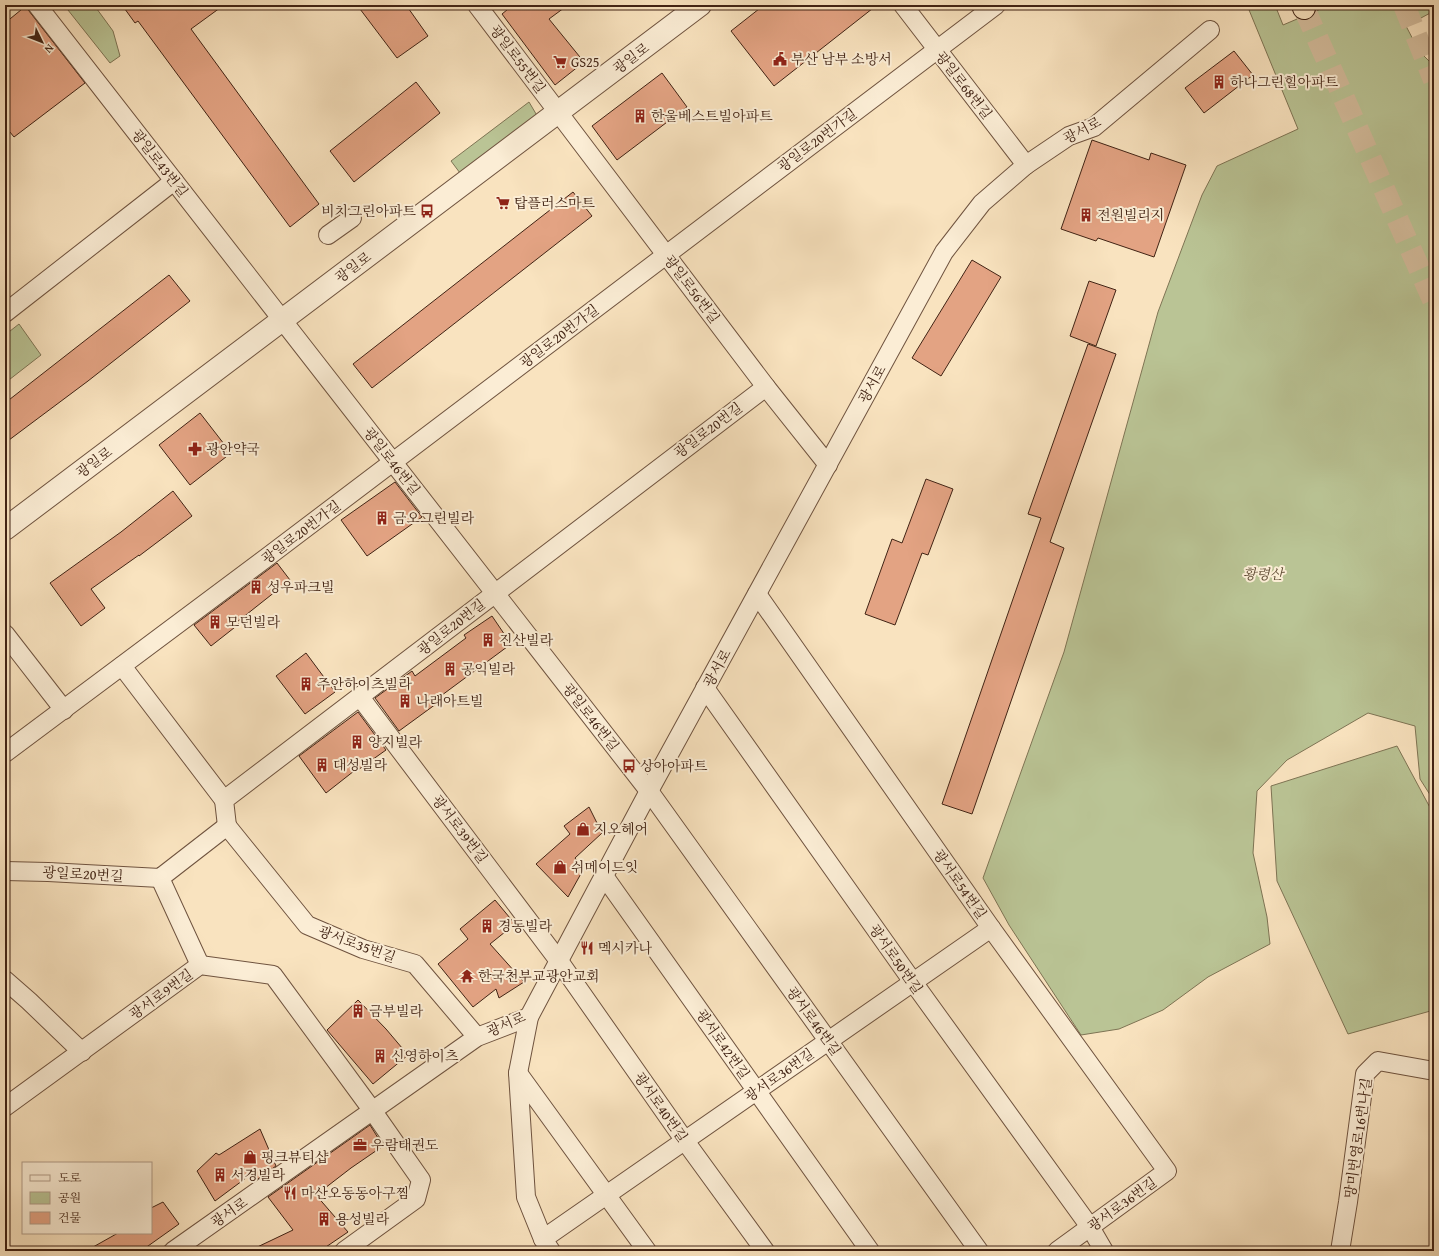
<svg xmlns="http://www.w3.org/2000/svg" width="1439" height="1256" font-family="'Gentium Book Plus','Noto Serif KR',serif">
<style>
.green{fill:#bac495;stroke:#7e7454}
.building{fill:#e3a383;stroke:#412314}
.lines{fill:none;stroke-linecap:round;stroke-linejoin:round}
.trunk-tunnel{stroke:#d4bd9d;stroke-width:22;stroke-dasharray:22 11;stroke-linecap:butt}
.minor-casing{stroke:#6f533f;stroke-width:20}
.tertiary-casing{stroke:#6f533f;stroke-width:24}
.trunk-casing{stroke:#412314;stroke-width:24}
.minor{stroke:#fbedd5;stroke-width:18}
.tertiary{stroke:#fbedd5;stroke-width:22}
.trunk{stroke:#f9e3bf;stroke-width:22}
.labels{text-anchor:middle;stroke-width:4;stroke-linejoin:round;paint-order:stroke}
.street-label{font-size:14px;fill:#412314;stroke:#fbedd5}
.poi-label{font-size:14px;fill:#412314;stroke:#fbedd5;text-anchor:start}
.park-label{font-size:14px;font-style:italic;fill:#5f4b34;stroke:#fbedd5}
</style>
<rect width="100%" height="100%" fill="#f9e3bf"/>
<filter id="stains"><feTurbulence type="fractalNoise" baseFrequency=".005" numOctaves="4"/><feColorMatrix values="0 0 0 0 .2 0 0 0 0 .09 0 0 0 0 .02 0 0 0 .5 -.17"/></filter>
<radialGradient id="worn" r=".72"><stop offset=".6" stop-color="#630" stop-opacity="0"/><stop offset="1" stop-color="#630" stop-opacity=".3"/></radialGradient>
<g class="green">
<polygon points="64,5 94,5 113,31 120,56 110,63"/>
<polygon points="1247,5 1275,5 1283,25 1330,5 1434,5 1434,11 1406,26 1419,51 1430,62 1434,61 1434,801 1420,779 1415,726 1368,713 1287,760 1257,791 1253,853 1267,917 1270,944 1208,977 1163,1010 1119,1029 1081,1035 1009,925 983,878 1064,652 1158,312 1202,195 1217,166 1298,129"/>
<polygon points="529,102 542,124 466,181 451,161"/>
<polygon points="19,324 41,355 5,383 5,335"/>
<polygon points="1397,746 1434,815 1434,1010 1348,1034 1277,881 1271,786"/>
</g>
<g class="building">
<polygon points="27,5 29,11 85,83 14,137 5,126 5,23"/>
<polygon points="122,5 224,5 191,29 319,204 290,227 138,21 135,23"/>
<polygon points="357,5 406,5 428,36 397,58"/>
<polygon points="513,5 568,5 549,19 584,62 555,85 502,14"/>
<polygon points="764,5 877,5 774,86 731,31"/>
<polygon points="1234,51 1253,75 1204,113 1185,88"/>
<polygon points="662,73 687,107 617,160 592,126"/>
<polygon points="416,82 440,113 354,182 330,151"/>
<polygon points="1092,140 1149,160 1151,153 1186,165 1154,257 1098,238 1096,241 1061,229"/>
<polygon points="573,192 592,216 372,388 353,364"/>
<polygon points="972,260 1001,277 941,376 912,358"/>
<polygon points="169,275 190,301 88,381 5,443 5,403"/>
<polygon points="1089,281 1116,290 1096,346 1070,336"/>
<polygon points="1088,344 1116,354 1050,542 1064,548 972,814 942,804 1041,518 1028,514"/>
<polygon points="200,413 231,453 190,485 159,445"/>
<polygon points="926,479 953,489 928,555 922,553 895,625 865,614 892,539 902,543"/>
<polygon points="395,482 422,517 367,556 341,520"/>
<polygon points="173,491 192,516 139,556 139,555 91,589 105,608 81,626 50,583 121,532"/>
<polygon points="277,563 290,580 237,622 239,624 211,646 194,625"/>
<polygon points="492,616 511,644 434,701 436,704 399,731 375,698 412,671 415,676 466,638 464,635"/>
<polygon points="306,653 335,692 305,714 276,676"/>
<polygon points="358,712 386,750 355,772 354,771 326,793 299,756"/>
<polygon points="589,807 602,833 575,858 583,870 568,897 536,864 570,834 564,826"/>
<polygon points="495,900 515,924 490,944 524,982 499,998 496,989 473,1007 438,964 468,939 460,929"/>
<polygon points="358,1000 386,1029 408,1055 373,1084 327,1030"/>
<polygon points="370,1125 383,1146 351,1168 316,1195 348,1232 320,1251 249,1251 293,1230 268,1197"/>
<polygon points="260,1129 276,1166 255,1181 250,1175 215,1201 197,1171 216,1153 219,1155"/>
<polygon points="163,1202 179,1224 141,1251 86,1251 118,1233 151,1233 151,1208"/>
</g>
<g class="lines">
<g class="trunk-tunnel">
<polyline points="1404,5 1434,80"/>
<polyline points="1304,8 1434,302"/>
</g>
<g class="minor-casing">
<g id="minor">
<polyline points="37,5 649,791 979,1251"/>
<polyline points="477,5 766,387 828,465"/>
<polyline points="903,5 1026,165"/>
<polyline points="328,235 352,218"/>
<polyline points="5,313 174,181"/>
<polyline points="757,594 991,928 1167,1171 1057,1251"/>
<polyline points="5,634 64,710"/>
<polyline points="122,666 224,800"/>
<polyline points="705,688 913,982 1090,1227 1104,1251"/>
<polyline points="360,697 559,961 685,1141 765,1251"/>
<polyline points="5,753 270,555 996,5"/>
<polyline points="227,826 224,800 766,387"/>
<polyline points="227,826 307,925 363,949 415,964 477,1037"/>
<polyline points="5,871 48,872 160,878 227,826"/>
<polyline points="604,876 870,1251"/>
<polyline points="160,878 200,965"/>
<polyline points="5,980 29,1001 82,1052"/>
<polyline points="518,1073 647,1251"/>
<polyline points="5,1107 200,965 273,975 372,1110 421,1180 416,1199 344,1251"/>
<polyline points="543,1239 991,928"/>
<polyline points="173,1251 477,1037 529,1017"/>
<polyline points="551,1251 543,1239 526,1197 518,1073 529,1017 649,791 944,252 982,203 1026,165 1069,136 1094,127 1210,30"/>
<polyline points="1340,1251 1348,1202 1365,1074 1378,1061 1434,1071"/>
</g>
</g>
<g class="tertiary-casing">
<polyline id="tertiary" points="5,529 700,5"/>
</g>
<g class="trunk-casing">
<polyline id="trunk" points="1303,5 1304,8"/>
</g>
<use href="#minor" class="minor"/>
<use href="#tertiary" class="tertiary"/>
<use href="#trunk" class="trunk"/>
</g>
<defs>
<g id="civic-bare" transform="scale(1.08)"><path d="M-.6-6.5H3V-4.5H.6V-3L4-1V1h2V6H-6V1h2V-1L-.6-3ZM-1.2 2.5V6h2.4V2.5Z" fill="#8f2418" stroke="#fbedd5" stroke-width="2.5" paint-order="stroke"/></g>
<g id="supermarket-bare" transform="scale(1.08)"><path d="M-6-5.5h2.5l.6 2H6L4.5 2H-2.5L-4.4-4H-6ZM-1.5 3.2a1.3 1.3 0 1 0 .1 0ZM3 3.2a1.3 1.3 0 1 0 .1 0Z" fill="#8f2418" stroke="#fbedd5" stroke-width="2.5" paint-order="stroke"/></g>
<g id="building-bare" transform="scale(1.08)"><path d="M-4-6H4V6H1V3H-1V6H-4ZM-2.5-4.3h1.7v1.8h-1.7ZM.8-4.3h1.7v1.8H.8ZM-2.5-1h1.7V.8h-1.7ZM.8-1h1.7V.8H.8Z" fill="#8f2418" stroke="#fbedd5" stroke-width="2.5" paint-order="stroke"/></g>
<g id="bus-bare" transform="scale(1.08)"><path d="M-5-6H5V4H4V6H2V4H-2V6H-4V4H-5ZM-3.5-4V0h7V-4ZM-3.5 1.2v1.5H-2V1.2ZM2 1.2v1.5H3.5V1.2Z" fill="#8f2418" stroke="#fbedd5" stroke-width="2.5" paint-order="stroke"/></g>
<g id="pharmacy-bare" transform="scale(1.08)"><path d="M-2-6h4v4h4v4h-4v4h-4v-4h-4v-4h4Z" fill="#8f2418" stroke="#fbedd5" stroke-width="2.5" paint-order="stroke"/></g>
<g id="shop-bare" transform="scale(1.08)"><path d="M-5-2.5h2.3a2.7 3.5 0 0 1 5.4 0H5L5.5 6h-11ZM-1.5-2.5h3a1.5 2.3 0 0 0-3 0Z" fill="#8f2418" stroke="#fbedd5" stroke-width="2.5" paint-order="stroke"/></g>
<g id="restaurant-bare" transform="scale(1.08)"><path d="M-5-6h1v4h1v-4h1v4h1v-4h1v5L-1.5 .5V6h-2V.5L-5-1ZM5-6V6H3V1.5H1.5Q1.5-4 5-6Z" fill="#8f2418" stroke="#fbedd5" stroke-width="2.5" paint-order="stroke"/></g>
<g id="temple-bare" transform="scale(1.08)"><path d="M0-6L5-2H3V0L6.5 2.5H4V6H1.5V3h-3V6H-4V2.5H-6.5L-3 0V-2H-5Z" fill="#8f2418" stroke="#fbedd5" stroke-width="2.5" paint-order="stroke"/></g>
<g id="office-bare" transform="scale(1.08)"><path d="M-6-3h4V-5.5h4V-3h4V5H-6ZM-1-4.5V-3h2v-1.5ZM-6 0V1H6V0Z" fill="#8f2418" stroke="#fbedd5" stroke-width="2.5" paint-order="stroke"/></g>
</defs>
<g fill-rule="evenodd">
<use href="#civic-bare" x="780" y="59"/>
<use href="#supermarket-bare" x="560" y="62"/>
<use href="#building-bare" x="1219" y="82"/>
<use href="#building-bare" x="640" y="116"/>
<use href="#supermarket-bare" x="503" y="203"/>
<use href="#bus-bare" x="427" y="211"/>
<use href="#building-bare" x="1086" y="215"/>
<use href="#pharmacy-bare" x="195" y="449"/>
<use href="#building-bare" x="382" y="518"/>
<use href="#building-bare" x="256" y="587"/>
<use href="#building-bare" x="215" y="622"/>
<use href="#building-bare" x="488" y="640"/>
<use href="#building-bare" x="450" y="669"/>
<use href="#building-bare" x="306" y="684"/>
<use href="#building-bare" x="405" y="701"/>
<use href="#building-bare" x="357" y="742"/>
<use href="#building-bare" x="322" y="765"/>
<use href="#bus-bare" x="629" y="766"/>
<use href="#shop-bare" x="583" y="829"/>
<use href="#shop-bare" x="560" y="867"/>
<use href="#building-bare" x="487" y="926"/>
<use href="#restaurant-bare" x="587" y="948"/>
<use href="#temple-bare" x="467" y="976"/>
<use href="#building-bare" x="358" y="1011"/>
<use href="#building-bare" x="380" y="1056"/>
<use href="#office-bare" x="360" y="1145"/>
<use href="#shop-bare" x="250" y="1157"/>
<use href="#building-bare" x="220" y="1175"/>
<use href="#restaurant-bare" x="290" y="1193"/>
<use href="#building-bare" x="324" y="1219"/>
</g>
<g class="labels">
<g class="street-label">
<text transform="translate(631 58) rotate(-37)" y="5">광일로</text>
<text transform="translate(518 59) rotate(53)" y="5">광일로55번길</text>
<text transform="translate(964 85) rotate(52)" y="5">광일로68번길</text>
<text transform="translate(1082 130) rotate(-28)" y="5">광서로</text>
<text transform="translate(817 140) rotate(-37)" y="5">광일로20번가길</text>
<text transform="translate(160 163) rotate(52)" y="5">광일로43번길</text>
<text transform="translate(353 267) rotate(-37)" y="5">광일로</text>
<text transform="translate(692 289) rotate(53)" y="5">광일로56번길</text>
<text transform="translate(559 336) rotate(-37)" y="5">광일로20번가길</text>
<text transform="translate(872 384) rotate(-61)" y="5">광서로</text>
<text transform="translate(708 430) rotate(-37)" y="5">광일로20번길</text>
<text transform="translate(392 461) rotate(52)" y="5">광일로46번길</text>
<text transform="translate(94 462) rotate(-37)" y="5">광일로</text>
<text transform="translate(301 532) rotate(-37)" y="5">광일로20번가길</text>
<text transform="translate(451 627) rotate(-38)" y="5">광일로20번길</text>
<text transform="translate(717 668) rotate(-61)" y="5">광서로</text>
<text transform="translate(591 717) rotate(52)" y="5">광일로46번길</text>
<text transform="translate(460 829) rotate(53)" y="5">광서로39번길</text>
<text transform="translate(83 874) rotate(3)" y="5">광일로20번길</text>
<text transform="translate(960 884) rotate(55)" y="5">광서로54번길</text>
<text transform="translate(357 944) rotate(20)" y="5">광서로35번길</text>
<text transform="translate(896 959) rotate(55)" y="5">광서로50번길</text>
<text transform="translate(161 994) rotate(-36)" y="5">광서로9번길</text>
<text transform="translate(814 1021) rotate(54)" y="5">광서로46번길</text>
<text transform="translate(506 1024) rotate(-24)" y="5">광서로</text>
<text transform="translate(723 1044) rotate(55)" y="5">광서로42번길</text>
<text transform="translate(779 1075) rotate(-35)" y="5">광서로36번길</text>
<text transform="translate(661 1107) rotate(55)" y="5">광서로40번길</text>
<text transform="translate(1358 1138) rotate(-82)" y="5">망미번영로16번나길</text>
<text transform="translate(1122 1204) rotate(-36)" y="5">광서로36번길</text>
<text transform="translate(229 1212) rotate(-35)" y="5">광서로</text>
</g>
<g class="poi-label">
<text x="791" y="64">부산 남부 소방서</text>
<text x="571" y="67">GS25</text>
<text x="1230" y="87">하나그린힐아파트</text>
<text x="651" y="121">한울베스트빌아파트</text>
<text x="514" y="208">탑플러스마트</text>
<text x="416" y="216" text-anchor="end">비치그린아파트</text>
<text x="1097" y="220">전원빌리지</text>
<text x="206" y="454">광안약국</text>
<text x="393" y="523">금오그린빌라</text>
<text x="267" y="592">성우파크빌</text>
<text x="226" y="627">모던빌라</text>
<text x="499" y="645">진산빌라</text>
<text x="461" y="674">공익빌라</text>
<text x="317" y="689">주안하이츠빌라</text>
<text x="416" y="706">나래아트빌</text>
<text x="368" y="747">양지빌라</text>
<text x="333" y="770">대성빌라</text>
<text x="640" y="771">상아아파트</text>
<text x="594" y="834">지오헤어</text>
<text x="571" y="872">쉬메이드잇</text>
<text x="498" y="931">경동빌라</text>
<text x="598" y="953">멕시카나</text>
<text x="478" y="981">한국천부교광안교회</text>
<text x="369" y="1016">금부빌라</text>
<text x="391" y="1061">신영하이츠</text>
<text x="371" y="1150">우람태권도</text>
<text x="261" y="1162">핑크뷰티샵</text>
<text x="231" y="1180">서경빌라</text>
<text x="301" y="1198">마산오동동아구찜</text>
<text x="335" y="1224">용성빌라</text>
</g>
<g class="park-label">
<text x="1263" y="579">황령산</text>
</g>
</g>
<rect width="1439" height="1256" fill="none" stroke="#f9e3bf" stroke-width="20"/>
<rect x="6" y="6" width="1427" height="1244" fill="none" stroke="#412314" stroke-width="2"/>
<rect x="10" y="10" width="1419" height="1236" fill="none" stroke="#412314"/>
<rect x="22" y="1162" width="130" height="72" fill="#fbedd5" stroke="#b19c88"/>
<rect x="30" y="1175" width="20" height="6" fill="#fbedd5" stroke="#b19c88"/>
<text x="58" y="1182" font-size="12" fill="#412314">도로</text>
<rect x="30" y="1192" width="20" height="12" fill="#bac495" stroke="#b19c88"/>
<text x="58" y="1202" font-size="12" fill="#412314">공원</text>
<rect x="30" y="1212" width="20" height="12" fill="#e3a383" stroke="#b19c88"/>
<text x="58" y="1222" font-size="12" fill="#412314">건물</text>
<g transform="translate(42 42) rotate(133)" stroke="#fbedd5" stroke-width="3" paint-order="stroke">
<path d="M0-3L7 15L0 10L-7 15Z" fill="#412314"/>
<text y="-6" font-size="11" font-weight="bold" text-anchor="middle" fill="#412314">N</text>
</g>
<rect width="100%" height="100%" filter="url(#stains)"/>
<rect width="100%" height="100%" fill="url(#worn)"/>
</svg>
